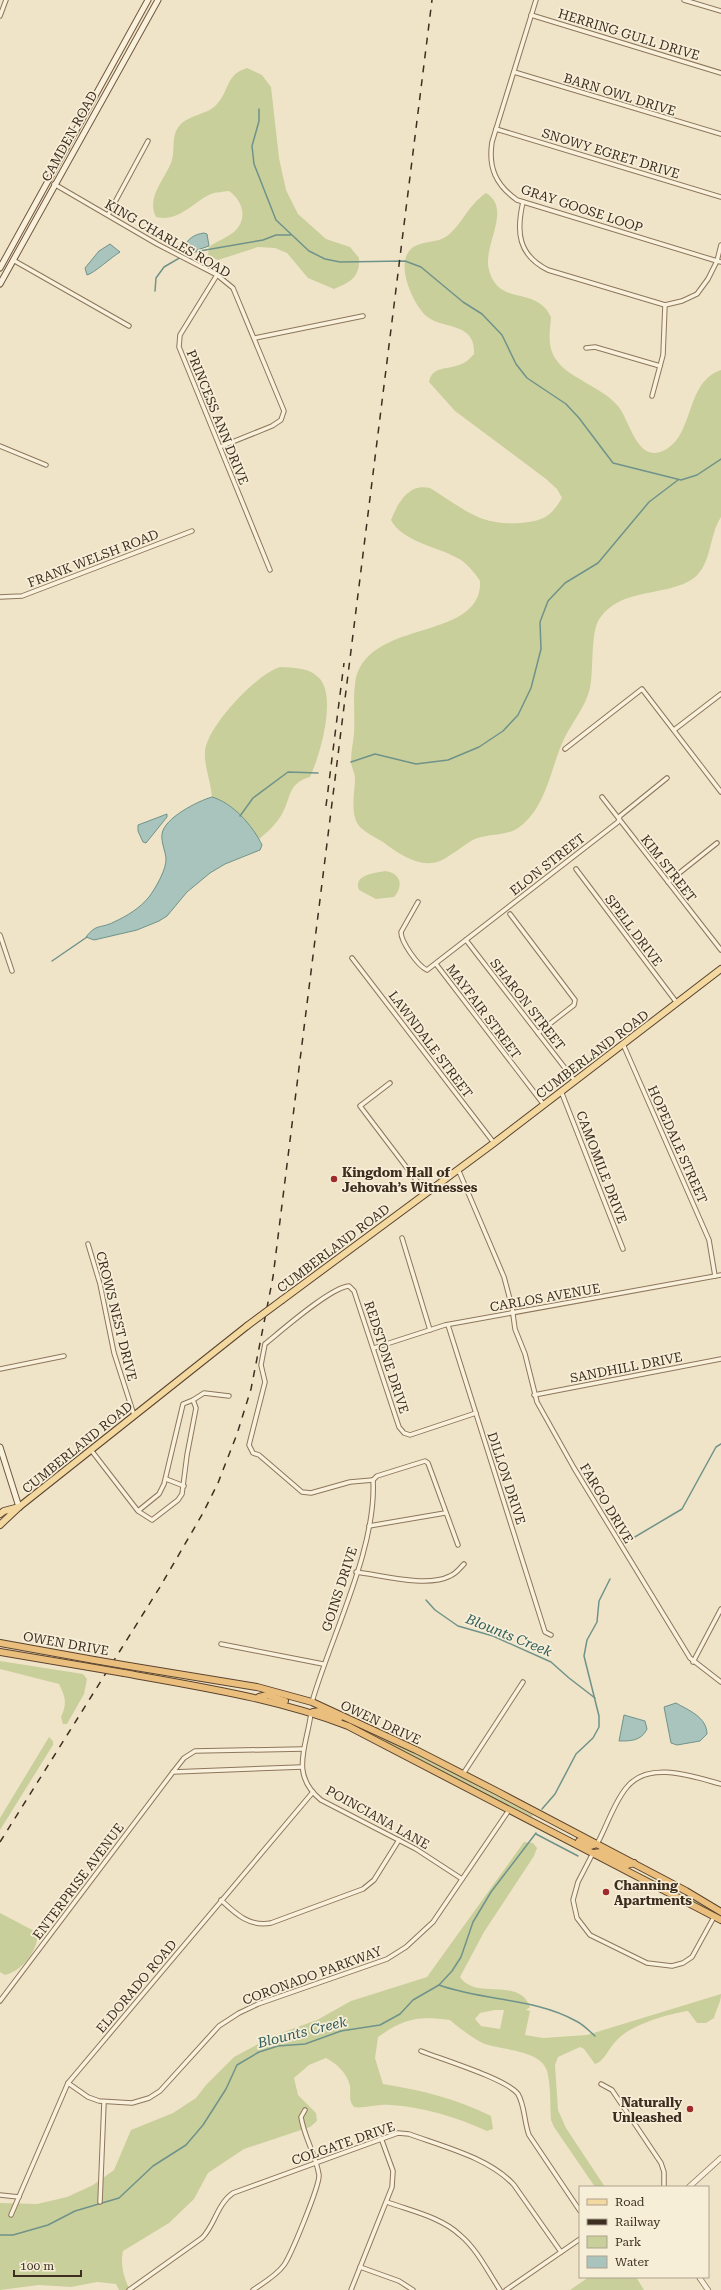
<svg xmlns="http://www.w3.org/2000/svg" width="721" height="2290" font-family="'Roboto Serif',serif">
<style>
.green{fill:#c9cf9b;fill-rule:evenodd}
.water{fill:#a9c4bc;stroke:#6f938a}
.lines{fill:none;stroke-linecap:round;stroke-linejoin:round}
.stream{stroke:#6f938a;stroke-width:1.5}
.minor-casing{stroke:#8d765c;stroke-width:5.5}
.tertiary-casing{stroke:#8d765c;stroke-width:6}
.secondary-casing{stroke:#6f573f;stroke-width:7}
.primary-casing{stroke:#5b4430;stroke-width:8}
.trunk-casing{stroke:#5b4430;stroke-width:8}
.minor{stroke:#faf1dc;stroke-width:3.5}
.tertiary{stroke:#faf1dc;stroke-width:4.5}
.secondary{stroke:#faf1dc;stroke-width:5}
.primary{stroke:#f3d9a0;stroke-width:6}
.trunk{stroke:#eabe7c;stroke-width:6}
.rail{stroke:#3d2e20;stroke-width:1.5;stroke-dasharray:7 7;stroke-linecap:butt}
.primary-bridge-casing{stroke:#5b4430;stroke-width:8;stroke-linecap:butt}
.trunk-bridge-casing{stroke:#5b4430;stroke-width:8;stroke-linecap:butt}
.primary-bridge{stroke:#f3d9a0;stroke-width:6}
.trunk-bridge{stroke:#eabe7c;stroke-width:6}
.poi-dot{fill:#9e2a2b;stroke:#f7eed8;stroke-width:1.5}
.labels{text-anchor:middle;stroke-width:3.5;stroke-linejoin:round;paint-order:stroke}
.street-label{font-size:13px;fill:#3d2e20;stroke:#f7eed8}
.poi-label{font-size:13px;font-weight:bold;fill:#3d2e20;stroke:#f7eed8;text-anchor:start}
.water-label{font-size:14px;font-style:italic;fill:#2f5d5a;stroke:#f7eed8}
</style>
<rect width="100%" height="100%" fill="#f0e4c8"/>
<g class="green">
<path d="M247 68 262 75 271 87 279 158 286 190 298 214 326 239 350 247 359 258C360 277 351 282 334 289L308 278 287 253 275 248 258 247 218 260 208 256 209 247C217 241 229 237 236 230 248 217 242 200 229 191 224 192 216 192 211 194 193 202 178 223 156 217 146 198 164 180 171 163 176 151 170 136 180 125 190 114 208 115 217 104 230 90 225 75 247 68Z"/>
<path d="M486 193C513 209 482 246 489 270 498 303 526 289 544 307 547 309 549 314 551 317 550 331 547 345 555 358 567 378 601 386 618 406 630 420 637 465 665 450 695 434 685 382 721 370V517C709 535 712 564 694 578 668 597 621 587 600 618 590 631 594 671 590 688 586 706 573 721 565 737 551 765 548 803 522 825 508 838 487 832 471 841 461 847 451 856 440 861 420 869 399 854 383 842 376 838 366 833 360 827 349 814 355 793 355 778 355 773 351 767 351 761 351 752 353 743 354 734 355 717 353 700 355 684 363 617 483 643 480 581 475 573 468 565 461 560 440 547 402 542 391 520 398 503 408 483 430 488 463 508 479 526 520 523 542 521 550 518 562 498L557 489 546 479 455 411 429 382C432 366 446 370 459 365 465 363 470 359 474 354 476 320 440 331 424 314 412 301 396 265 410 250 419 240 436 244 447 236 461 226 468 205 486 193Z"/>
<path d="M280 667C293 668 308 667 318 677 338 694 320 756 310 777 287 784 292 796 282 814 276 824 268 832 259 839 246 823 233 803 212 797 211 782 204 766 205 752 206 727 258 673 280 667Z"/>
<path d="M385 871C401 873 404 886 394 897L376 899 359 890C353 875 374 873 385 871Z"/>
<path d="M0 1661 83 1674 87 1679 84 1694 67 1724H63L61 1717C67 1704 66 1698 59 1684L0 1669Z"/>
<polygon points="49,1737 53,1741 53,1745 0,1830 0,1818"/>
<polygon points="387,1739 533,1815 532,1817 517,1811 385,1741"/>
<path d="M524 1842 533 1843 537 1848 534 1856 484 1932 460 1977C476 2001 519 1976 530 2007L526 2010 530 2011 525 2035 543 2038 587 2035 721 1994C721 2003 716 2009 714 2018L706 2023H697L688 2011C668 2014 630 2025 617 2040 609 2047 605 2061 595 2064L584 2049 580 2047 558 2057 555 2065 558 2110 566 2128 605 2187H595L554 2127 551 2120C550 2105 551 2086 547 2071 541 2050 502 2050 485 2044 477 2041 456 2026 450 2020 418 2016 405 2018 378 2037L375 2058 383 2084C422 2090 457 2099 491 2116L493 2129 487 2131C456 2117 424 2107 390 2105 379 2104 361 2109 354 2107 348 2100 351 2095 350 2086 347 2073 337 2064 326 2058L309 2065 294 2078 298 2095 316 2113 317 2121 310 2127 244 2149 208 2173 194 2199 169 2223 123 2251C120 2264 124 2279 130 2290H119L116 2284 97 2282 71 2287 39 2285 0 2290V2203L37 2204 67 2197 93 2185 114 2170 131 2130 173 2113 196 2098 206 2085 234 2057 273 2036 317 2020 351 2001 427 1977ZM495 2010H504L500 2029 481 2026 475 2019 480 2013Z"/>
<polygon points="640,1873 721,1914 721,1918 640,1875"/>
<path d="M0 1913 38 1933C37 1952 23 1970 5 1975L0 1972Z"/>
<polygon points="589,2277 636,2277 644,2290 570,2290"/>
</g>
<g class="water">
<path d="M204 233 207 234 209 246 194 251H187L185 248C186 239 195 234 204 233Z"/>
<path d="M110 244 120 252C113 256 93 274 87 275L85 268 99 251Z"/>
<path d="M212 797C233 803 253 826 262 845L260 850 225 864 210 873 187 892 167 916 159 921 137 930 94 940 86 937C97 923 100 929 114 922 127 916 140 908 149 897 155 889 167 869 166 858 165 850 161 842 162 834 164 818 198 801 212 797Z"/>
<polygon points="167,814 167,817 146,843 143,842 138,831 138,825"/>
<path d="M676 1703C688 1710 707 1717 707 1734L700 1741 677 1745 671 1743 664 1707Z"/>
<path d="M624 1715 645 1721 647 1729C641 1741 631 1741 619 1741Z"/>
</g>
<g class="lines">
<g class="stream">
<polyline points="259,109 259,121 252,146 254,164 276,220 309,251 325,259 340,262 405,261 421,267 463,302 482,314 502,335 516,364 527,378 566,404 579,418 613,463 681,480 697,475 721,459"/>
<polyline points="155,291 156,278 164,267 188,253 263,240 276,235 291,235"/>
<polyline points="351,762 375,754 416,764 448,760 479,747 503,731 518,715 531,688 541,649 540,622 548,601 565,583 598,563 649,502 678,480"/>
<polyline points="240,816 253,798 288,772 318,773"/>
<polyline points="52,961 87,937"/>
<polyline points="623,1544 682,1509 716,1447 721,1444"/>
<polyline points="426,1600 435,1610 458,1626 493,1636 551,1662 569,1678 595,1698"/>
<polyline points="542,1809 555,1794 576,1754 593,1738 599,1727 599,1716 584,1656 587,1640 597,1622 599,1601 610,1579"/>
<polyline points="536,1834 578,1856"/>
<path d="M439 1985C483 2001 535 1998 576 2021 583 2024 589 2031 595 2036"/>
<polyline points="0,2235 13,2235 48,2225 75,2211 119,2198 153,2166 186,2145 203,2125 226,2089 237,2065 259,2052 278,2046 305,2044 341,2031 380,2025 400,2014 413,2000 439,1985 452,1971 461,1957 473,1922 491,1892 536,1833"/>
</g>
<g class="minor-casing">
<g id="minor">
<path d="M536 0 492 142C488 168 496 185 517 200L717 261 721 245"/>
<polyline points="684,0 721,11"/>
<polyline points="531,15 721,73"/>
<polyline points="0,16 6,0"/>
<polyline points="514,72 721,134"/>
<polyline points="496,129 721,197"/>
<polyline points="54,184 157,244 217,275 233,288 284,411 281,420 272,426 220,447"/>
<path d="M523 202C516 232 518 255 548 270L665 305 682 301 697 294 708 279 717 261 721 262"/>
<polyline points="108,215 148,141"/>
<polyline points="13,260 129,326"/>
<polyline points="217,275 180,335 179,347 270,570"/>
<polyline points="255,338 363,316"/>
<polyline points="586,348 595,347 660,366"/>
<polyline points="652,396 663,355 665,305"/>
<polyline points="0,446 46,465"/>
<polyline points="0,597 22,596 192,531"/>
<polyline points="674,730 721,694"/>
<polyline points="565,749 642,689 721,792"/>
<polyline points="602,797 721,950"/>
<polyline points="576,869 677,1003"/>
<polyline points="668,882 717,843"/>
<path d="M418 902 401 932C401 942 418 966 427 970L618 822 620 816 667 778"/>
<polyline points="510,914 575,1000 574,1005 538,1033"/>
<polyline points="0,935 12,971"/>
<polyline points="466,940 575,1081"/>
<polyline points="352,958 494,1143"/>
<polyline points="436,964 544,1105"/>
<polyline points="623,1044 709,1240 715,1276"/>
<polyline points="390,1083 360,1106 426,1193"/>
<polyline points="561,1091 623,1249"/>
<polyline points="458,1169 504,1277 512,1307 515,1329 525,1354 537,1402 574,1468 690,1658 721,1682"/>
<polyline points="402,1238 430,1330"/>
<polyline points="88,1244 100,1284 114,1353 134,1415"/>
<polyline points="448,1325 545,1632 551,1635"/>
<polyline points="374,1348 445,1325 721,1275"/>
<polyline points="0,1369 64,1356"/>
<polyline points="534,1395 721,1359"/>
<polyline points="193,1400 204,1393 229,1396"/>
<polyline points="91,1450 138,1511 152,1520 178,1500 182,1494 187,1455 196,1408 193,1400 183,1404 164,1484 159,1494 138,1511"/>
<polyline points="166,1479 184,1486"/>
<path d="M373 1480 350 1482 311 1493 302 1492 259 1455 253 1453 249 1445 265 1382 261 1365 265 1344C281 1331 331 1287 349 1286L354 1291 399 1427 404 1433 410 1435 476 1413"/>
<polyline points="373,1480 377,1476 425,1461 428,1463 458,1545"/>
<polyline points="369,1526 445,1513"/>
<path d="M356 1572C381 1575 427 1588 450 1576 456 1574 460 1568 464 1564"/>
<polyline points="221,1644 323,1664"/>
<polyline points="693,1662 721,1609"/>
<path d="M312 1702C331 1636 377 1548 373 1480"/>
<path d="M311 1713C307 1746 289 1774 321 1800L416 1849 462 1879"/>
<polyline points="173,1772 184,1758 195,1751 303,1749"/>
<polyline points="463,1774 523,1682"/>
<path d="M597 1844C607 1826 614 1802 627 1787 649 1760 694 1777 721 1784"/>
<polyline points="593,1853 578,1882 573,1900 577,1918 590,1935 647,1963 672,1966 683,1963 692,1957 714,1917"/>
<path d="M221 1900C236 1914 249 1927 271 1923L363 1889 374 1880 399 1840"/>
<polyline points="0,2001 173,1772 302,1767"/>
<path d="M421 2051C441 2059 507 2079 518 2094 525 2106 524 2122 529 2135L580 2211"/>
<polyline points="68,2083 88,2097 99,2101 132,2103 149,2098 160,2091 219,2026 239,2013 258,2004 387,1959 406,1947 433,1922 509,1810"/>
<polyline points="601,2084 612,2090 661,2163 664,2172 664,2187"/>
<polyline points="0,2195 19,2197"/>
<polyline points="100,2202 104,2102"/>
<path d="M387 2202C411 2211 441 2217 460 2235 477 2249 488 2272 500 2290"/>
<polyline points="11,2215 68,2083 313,1792"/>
<polyline points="360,2267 399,2281 413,2290"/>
<path d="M129 2290 202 2238C215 2225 217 2204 233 2193L398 2133 409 2134C442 2146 490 2158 514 2185L561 2252"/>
<path d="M253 2290C263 2283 276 2276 284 2265 291 2255 320 2185 319 2175 316 2155 304 2137 301 2117L305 2110"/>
<polyline points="351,2290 392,2187 393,2171 381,2138"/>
<polyline points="506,2290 580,2239"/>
</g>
</g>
<g class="tertiary-casing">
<g id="tertiary">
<polyline points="689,2187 721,2158"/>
<polyline points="699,2277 708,2290"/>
</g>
</g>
<g class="secondary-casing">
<g id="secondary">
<polyline points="0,268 148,0"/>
<polyline points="0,284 158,0"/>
<polyline points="0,1447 19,1507"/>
</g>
</g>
<g class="primary-casing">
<g id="primary">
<polyline points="282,1300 494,1143 721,969"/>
<polyline points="0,1514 4,1511 19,1507"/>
<polyline points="0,1525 19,1507 247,1326"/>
</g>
</g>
<g class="trunk-casing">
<g id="trunk">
<polyline points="0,1643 94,1660"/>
<polyline points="0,1652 89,1667"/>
<polyline points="129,1666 257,1687 312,1702 416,1750 498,1792 686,1891 721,1912"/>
<path d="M124 1673C200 1687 275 1698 348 1726L721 1920"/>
<polyline points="259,1697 267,1695 285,1701"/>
<polyline points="313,1712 320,1711 339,1719"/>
<polyline points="579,1841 591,1846 597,1844"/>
<polyline points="593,1853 601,1852 627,1865 634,1863"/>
</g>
</g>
<use href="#minor" class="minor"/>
<use href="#tertiary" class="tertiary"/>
<use href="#secondary" class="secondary"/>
<use href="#primary" class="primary"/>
<use href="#trunk" class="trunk"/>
<g class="rail">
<polyline points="326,806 344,663"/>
<polyline points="0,1842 160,1587 203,1513 218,1483 237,1434 251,1389 273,1277 432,0"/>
</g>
<g class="primary-bridge-casing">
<polyline id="primary-bridge" points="247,1326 282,1300"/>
</g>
<g class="trunk-bridge-casing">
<g id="trunk-bridge">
<polyline points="94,1660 129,1666"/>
<polyline points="89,1667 124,1673"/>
</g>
</g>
<use href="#primary-bridge" class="primary-bridge"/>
<use href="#trunk-bridge" class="trunk-bridge"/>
</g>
<g class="poi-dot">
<circle cx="334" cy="1179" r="4"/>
<circle cx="606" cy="1892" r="4"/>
<circle cx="690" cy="2109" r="4"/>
</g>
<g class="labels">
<g class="street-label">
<text transform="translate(629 34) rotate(17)" y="5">HERRING GULL DRIVE</text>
<text transform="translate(620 94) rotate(17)" y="5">BARN OWL DRIVE</text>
<text transform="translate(69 136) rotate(-61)" y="5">CAMDEN ROAD</text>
<text transform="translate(611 153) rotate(17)" y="5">SNOWY EGRET DRIVE</text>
<text transform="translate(582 208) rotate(18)" y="5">GRAY GOOSE LOOP</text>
<text transform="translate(168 238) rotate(30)" y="5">KING CHARLES ROAD</text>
<text transform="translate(218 417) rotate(68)" y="5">PRINCESS ANN DRIVE</text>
<text transform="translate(93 558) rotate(-21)" y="5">FRANK WELSH ROAD</text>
<text transform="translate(547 864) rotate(-38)" y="5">ELON STREET</text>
<text transform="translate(669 868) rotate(52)" y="5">KIM STREET</text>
<text transform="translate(634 930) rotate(53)" y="5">SPELL DRIVE</text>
<text transform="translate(528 1004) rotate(52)" y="5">SHARON STREET</text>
<text transform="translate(484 1011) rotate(53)" y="5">MAYFAIR STREET</text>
<text transform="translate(431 1044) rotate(53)" y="5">LAWNDALE STREET</text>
<text transform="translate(592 1054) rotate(-37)" y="5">CUMBERLAND ROAD</text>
<text transform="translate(678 1144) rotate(66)" y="5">HOPEDALE STREET</text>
<text transform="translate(602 1167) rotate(69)" y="5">CAMOMILE DRIVE</text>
<text transform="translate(333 1248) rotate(-37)" y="5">CUMBERLAND ROAD</text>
<text transform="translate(545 1297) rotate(-10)" y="5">CARLOS AVENUE</text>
<text transform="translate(117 1316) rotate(76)" y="5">CROWS NEST DRIVE</text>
<text transform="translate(387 1357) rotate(72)" y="5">REDSTONE DRIVE</text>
<text transform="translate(626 1367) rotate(-11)" y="5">SANDHILL DRIVE</text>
<text transform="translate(77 1447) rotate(-39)" y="5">CUMBERLAND ROAD</text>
<text transform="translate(507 1478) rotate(72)" y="5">DILLON DRIVE</text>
<text transform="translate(607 1503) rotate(59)" y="5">FARGO DRIVE</text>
<text transform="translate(339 1589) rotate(-72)" y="5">GOINS DRIVE</text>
<text transform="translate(66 1643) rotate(10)" y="5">OWEN DRIVE</text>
<text transform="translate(381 1722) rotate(25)" y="5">OWEN DRIVE</text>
<text transform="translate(378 1817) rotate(29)" y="5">POINCIANA LANE</text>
<text transform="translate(78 1881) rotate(-53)" y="5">ENTERPRISE AVENUE</text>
<text transform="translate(312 1975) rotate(-20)" y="5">CORONADO PARKWAY</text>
<text transform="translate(136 1986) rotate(-50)" y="5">ELDORADO ROAD</text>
<text transform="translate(343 2143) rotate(-19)" y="5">COLGATE DRIVE</text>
</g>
<g class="poi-label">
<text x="342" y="1177">Kingdom Hall of<tspan x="342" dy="15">Jehovah’s Witnesses</tspan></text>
<text x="614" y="1890">Channing<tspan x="614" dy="15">Apartments</tspan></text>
<text x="682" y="2107" text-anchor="end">Naturally<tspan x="682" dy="15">Unleashed</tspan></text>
</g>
<g class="water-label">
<text transform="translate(509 1635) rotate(22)" y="5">Blounts Creek</text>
<text transform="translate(302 2032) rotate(-14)" y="5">Blounts Creek</text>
</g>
</g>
<rect x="579" y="2186" width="130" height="92" fill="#f7eed8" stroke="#ada18e"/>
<rect x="587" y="2199" width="20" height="6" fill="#f3d9a0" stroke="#ada18e"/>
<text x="615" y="2206" font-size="12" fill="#3d2e20">Road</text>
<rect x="587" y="2219" width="20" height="6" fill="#3d2e20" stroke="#ada18e"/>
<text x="615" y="2226" font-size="12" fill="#3d2e20">Railway</text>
<rect x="587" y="2236" width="20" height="12" fill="#c9cf9b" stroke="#ada18e"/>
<text x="615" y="2246" font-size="12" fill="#3d2e20">Park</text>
<rect x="587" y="2256" width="20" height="12" fill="#a9c4bc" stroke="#ada18e"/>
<text x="615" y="2266" font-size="12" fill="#3d2e20">Water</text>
<path d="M14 2270v6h67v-6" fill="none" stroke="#3d2e20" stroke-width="2"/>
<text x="20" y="2270" font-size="12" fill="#3d2e20" stroke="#f7eed8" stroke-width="3" paint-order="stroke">100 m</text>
</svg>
